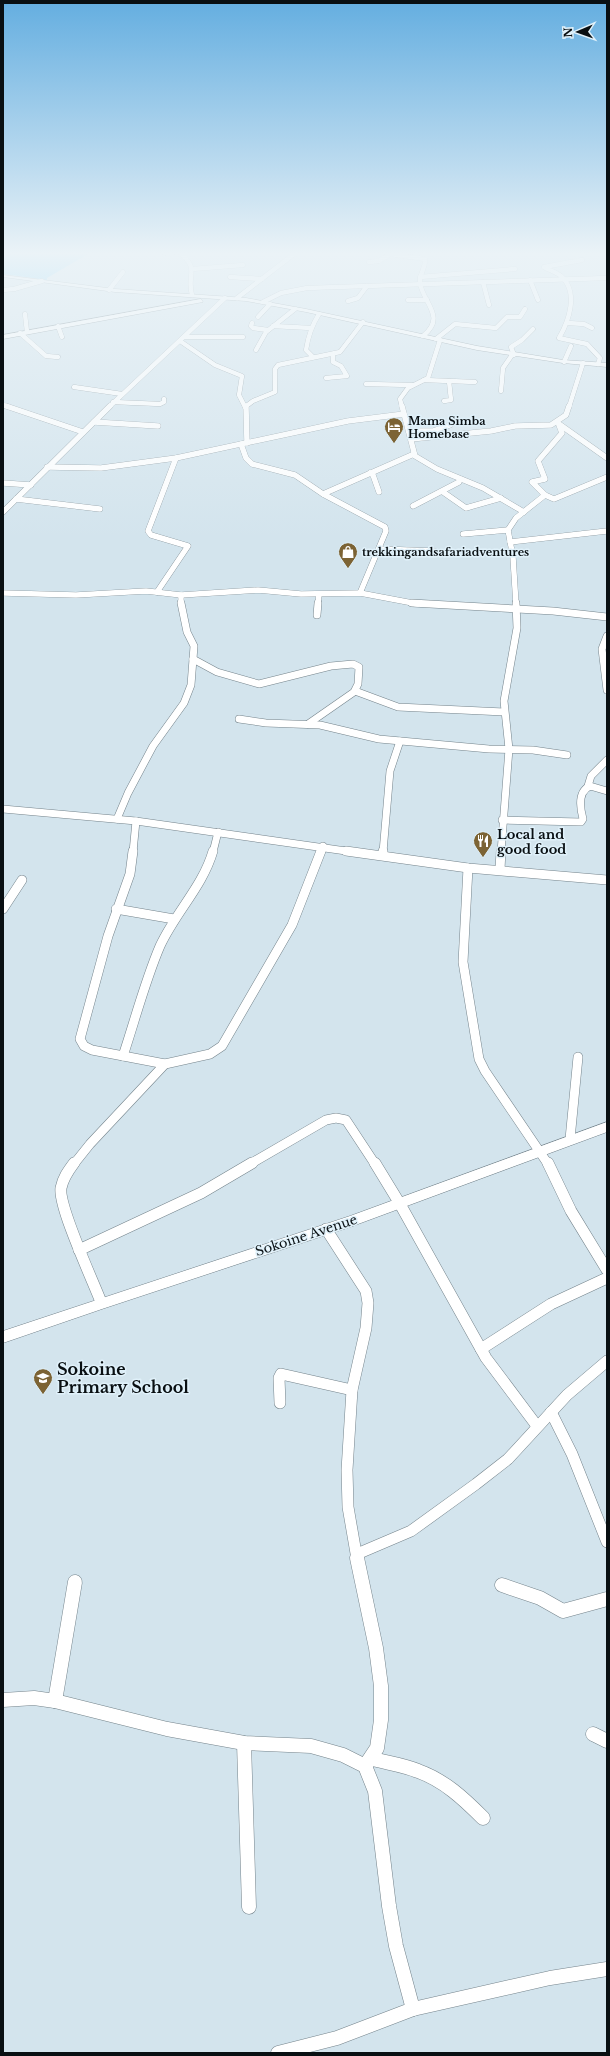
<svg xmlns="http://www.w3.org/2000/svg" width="610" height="2056" font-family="'Libre Baskerville',serif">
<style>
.green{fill:#6ed1ff}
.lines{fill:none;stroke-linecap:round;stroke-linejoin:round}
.river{fill:#3fa6d3;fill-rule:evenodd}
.minor-far5-casing{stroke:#74838b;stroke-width:5}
.minor-far4-casing{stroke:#74838b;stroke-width:6}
.minor-far3-casing{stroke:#74838b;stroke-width:8}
.minor-far2-casing{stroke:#74838b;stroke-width:10}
.minor-far1-casing{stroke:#74838b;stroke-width:12}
.minor-casing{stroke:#74838b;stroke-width:15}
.tertiary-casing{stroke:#74838b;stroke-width:1}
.minor-far5{stroke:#fff;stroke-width:4.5}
.minor-far4{stroke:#fff;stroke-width:5.5}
.minor-far3{stroke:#fff;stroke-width:7}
.minor-far2{stroke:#fff;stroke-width:9}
.minor-far1{stroke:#fff;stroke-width:11}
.minor{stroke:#fff;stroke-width:14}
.tertiary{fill:#fff;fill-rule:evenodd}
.labels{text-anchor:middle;stroke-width:3;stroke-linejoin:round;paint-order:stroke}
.far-poi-label{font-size:11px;font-weight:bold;fill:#090f12;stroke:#e0f1fa;text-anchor:start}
.poi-label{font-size:13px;font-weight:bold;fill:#090f12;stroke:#e0f1fa;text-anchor:start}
.street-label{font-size:13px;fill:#090f12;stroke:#e0f1fa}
.near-poi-label{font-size:16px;font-weight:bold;fill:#090f12;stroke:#e0f1fa;text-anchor:start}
</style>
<rect width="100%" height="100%" fill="#d3e4ed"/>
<polygon class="green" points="9,251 93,251 47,278 47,280 3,274 3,260"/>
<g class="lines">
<polygon class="river" points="39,251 72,251 69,253 42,253"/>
<g class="minor-far5-casing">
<g id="minor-far5">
<path d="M164 253 179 252C201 270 186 274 192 295"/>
<path d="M582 260 544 267C549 270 556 272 561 276 579 292 569 321 559 338L587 344 600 358 598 364"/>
<path d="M369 262 379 261 390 254 425 259C426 268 419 274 420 283 423 303 447 317 423 336"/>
<polyline points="192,269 243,265"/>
<polyline points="230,277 262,279"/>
<polyline points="420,277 515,269"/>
<polyline points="530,280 538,300"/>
<polyline points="483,282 489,305"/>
<polyline points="3,290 14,289 42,281"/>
<polyline points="109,290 123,272"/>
<polyline points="237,298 298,251"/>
<polyline points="408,300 427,300"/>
<polyline points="348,301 358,298 367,286"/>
<polyline points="263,302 281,293 307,288 607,278"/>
<polyline points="25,314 27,332"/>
<polyline points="258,317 270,304"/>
<polyline points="252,323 251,326 253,328 268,330"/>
<polyline points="568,323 584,324 592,328"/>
<polyline points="58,326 62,337"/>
<polyline points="273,326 311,328"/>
<polyline points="20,333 46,356 58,357"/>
<polyline points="184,337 243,337"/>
<polyline points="436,339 455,324 496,328 507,317 520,317 525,309"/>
<polyline points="180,341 215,365 242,376 239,395 245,407"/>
<polyline points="256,350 266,332 295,309"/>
<polyline points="514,355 511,347 522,340 533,329"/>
<path d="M313 357 306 350C308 337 312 325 319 314"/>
<polyline points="564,362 571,346"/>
<polyline points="326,378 347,376 341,366 333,362 333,354"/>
<polyline points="424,380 475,382"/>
<polyline points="366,384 412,385"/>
<polyline points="74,387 122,394"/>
<polyline points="501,391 503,368 512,355"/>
<polyline points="444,401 451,400 449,381"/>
<polyline points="113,402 160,404 164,402 164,399"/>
<polyline points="3,405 9,407"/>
<polyline points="109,407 225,298"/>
<polyline points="245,407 253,401 275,392 275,369 278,365 340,352 363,322"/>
<polyline points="402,407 400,399 408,388 428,378 440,340"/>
<polyline points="569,407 583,363"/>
</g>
</g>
<g class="minor-far4-casing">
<g id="minor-far4">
<polyline points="6,406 83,432"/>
<polyline points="246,406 247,443"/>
<polyline points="402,406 415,456 437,469 483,488 524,512"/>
<polyline points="94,422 158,426"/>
<polyline points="559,424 607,458"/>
<polyline points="409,431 433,431 450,425"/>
<polyline points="411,439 491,431 515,426 551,425 566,415 569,406"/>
<polyline points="241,444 246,458 252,464 295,475 323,494 385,527 386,531 360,593"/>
<polyline points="47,467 101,468 176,458 348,421 404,414"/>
<polyline points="370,473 373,475 379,492"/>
<polyline points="3,483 31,485"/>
<polyline points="443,492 466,508 501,498"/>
<polyline points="323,494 414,454"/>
<polyline points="545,495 554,499 607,477"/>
<polyline points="16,499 100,509"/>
<polyline points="413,506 459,482 460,479"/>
<polyline points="3,512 110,406"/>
<polyline points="463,534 508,530"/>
<polyline points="510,542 607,531"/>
<polyline points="379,549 434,551"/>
<polyline points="157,592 188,546 151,535 148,531 176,458"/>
<polyline points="3,593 76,595 146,591 181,595 258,590 301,594 360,593 418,604"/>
<polyline points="181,595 181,604"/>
<polyline points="318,604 319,594"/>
<polyline points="516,604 513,557 508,530 516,518 545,495 532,482 545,479 538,461 562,433 559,425"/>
</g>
</g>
<g class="minor-far3-casing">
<g id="minor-far3">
<polyline points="412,603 553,611 607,617"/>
<polyline points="317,615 318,603"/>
<polyline points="607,636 602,649 607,690"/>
<polyline points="193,659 217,672 259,684 331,666 353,664 359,667 358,684 354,692 308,724"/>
<polyline points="355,691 398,707 504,712"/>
<polyline points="239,719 266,723 320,725 379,739 489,749 533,750 567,755"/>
<polyline points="588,786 591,776 607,760"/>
<polyline points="3,809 136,821 353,852"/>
<polyline points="117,819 128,793 153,746 184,703 191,685 194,646 187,632 181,603"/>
<path d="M502 820 581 822 583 819C580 808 577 792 590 786L607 791"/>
<polyline points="133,852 136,821"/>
<polyline points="213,852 218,832"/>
<polyline points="321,852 323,846"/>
<polyline points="383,852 390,771 400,741"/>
<polyline points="501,852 509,749 504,701 517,628 516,603"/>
</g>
</g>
<g class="minor-far2-casing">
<g id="minor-far2">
<polyline points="133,851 130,874 108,936 80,1039 84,1046 92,1050 165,1064"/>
<polyline points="346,851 468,868 607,880"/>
<polyline points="383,854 383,851"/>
<polyline points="468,868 463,962 479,1059 485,1071 548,1164"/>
<polyline points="500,869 501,851"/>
<polyline points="3,909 22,880"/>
<polyline points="116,909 174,919"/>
<path d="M123 1056C135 1020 145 981 160 946 175 913 203 886 213 851"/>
<polyline points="570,1139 578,1057"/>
<polyline points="74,1164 90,1144 165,1064 210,1054 222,1046 292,925 321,851"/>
<polyline points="250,1164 326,1120 336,1118 346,1120 375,1164"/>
</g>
</g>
<g class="minor-far1-casing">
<g id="minor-far1">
<path d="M74 1163C68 1171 63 1178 61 1188 58 1206 93 1281 101 1302"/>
<polyline points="375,1163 400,1204 486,1358 537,1426"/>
<polyline points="548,1163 571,1211 607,1270"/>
<polyline points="326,1229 366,1291 368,1303 366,1328 352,1390 347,1470 348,1507 357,1559"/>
<polyline points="79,1250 201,1193 252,1163"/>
<polyline points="481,1349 551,1304 607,1278"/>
<polyline points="280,1403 279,1378 281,1374 352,1390"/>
<polyline points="551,1412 572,1454 607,1542"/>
<polyline points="357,1554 411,1531 476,1484 508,1459 567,1395 607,1361"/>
</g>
</g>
<g class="minor-casing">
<g id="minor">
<polyline points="357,1558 376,1648 381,1686 381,1720 377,1748 365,1766"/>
<polyline points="502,1585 540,1598 563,1611 607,1599"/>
<polyline points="3,1700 34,1698 55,1701 167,1729 244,1743 311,1746 343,1755 365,1766 375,1791 389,1906 396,1946 413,2009"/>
<polyline points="55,1701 75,1582"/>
<polyline points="593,1734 607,1741"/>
<polyline points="244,1743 249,1907"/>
<path d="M373 1759C388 1763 404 1765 418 1771 444 1780 464 1799 483 1818"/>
<polyline points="278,2053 337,2038 413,2009 550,1978 607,1969"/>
</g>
</g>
<g class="tertiary-casing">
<g id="tertiary">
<polygon points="3,275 115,289 246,298 306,309 477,346 563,360 607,363 607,367 563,363 477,350 306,312 246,301 115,292 3,277"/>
<polygon points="201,299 203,302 3,339 3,335"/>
<polygon points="607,1122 607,1132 350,1227 102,1309 3,1343 3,1331 350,1216"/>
</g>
</g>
<use href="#minor-far5" class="minor-far5"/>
<use href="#minor-far4" class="minor-far4"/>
<use href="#minor-far3" class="minor-far3"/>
<use href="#minor-far2" class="minor-far2"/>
<use href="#minor-far1" class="minor-far1"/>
<use href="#minor" class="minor"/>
<use href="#tertiary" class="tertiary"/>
</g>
<linearGradient id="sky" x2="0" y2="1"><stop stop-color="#64aee0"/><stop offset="0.47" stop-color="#ebf3f7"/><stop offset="1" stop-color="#ebf3f7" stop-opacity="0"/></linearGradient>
<rect width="610" height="539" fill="url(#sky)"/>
<defs>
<g id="hotel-pin" transform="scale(1)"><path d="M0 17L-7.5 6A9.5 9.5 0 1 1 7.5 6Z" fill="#7c6334" stroke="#e0f1fa"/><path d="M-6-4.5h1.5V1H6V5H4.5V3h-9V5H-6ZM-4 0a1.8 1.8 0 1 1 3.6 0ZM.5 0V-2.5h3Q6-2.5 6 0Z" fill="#fff"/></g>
<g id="shop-pin" transform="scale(1)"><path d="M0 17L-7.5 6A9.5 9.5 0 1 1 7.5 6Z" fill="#7c6334" stroke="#e0f1fa"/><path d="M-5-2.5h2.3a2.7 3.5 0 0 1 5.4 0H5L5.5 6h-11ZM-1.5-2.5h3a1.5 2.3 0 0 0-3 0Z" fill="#fff"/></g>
<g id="restaurant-pin" transform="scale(1)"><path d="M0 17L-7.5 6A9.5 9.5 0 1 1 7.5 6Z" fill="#7c6334" stroke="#e0f1fa"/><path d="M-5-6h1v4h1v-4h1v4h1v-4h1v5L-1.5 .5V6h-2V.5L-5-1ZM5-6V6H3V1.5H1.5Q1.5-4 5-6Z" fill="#fff"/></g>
<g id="school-pin" transform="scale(1)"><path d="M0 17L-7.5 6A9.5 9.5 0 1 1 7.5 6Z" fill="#7c6334" stroke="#e0f1fa"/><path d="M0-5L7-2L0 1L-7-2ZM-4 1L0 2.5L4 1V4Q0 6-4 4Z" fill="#fff"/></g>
</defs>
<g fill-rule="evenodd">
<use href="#hotel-pin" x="394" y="427"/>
<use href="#shop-pin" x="348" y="552"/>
<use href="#restaurant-pin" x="483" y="841"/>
<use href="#school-pin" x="43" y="1378"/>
</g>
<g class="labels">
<g class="far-poi-label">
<text x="408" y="425">Mama Simba<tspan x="408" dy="13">Homebase</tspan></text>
<text x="362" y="556">trekkingandsafariadventures</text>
</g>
<g class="poi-label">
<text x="497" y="839">Local and<tspan x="497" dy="15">good food</tspan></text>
</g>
<g class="street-label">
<text transform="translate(306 1235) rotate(-18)" y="5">Sokoine Avenue</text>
</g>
<g class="near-poi-label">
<text x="57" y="1375">Sokoine<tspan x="57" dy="18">Primary School</tspan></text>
</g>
</g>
<rect width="610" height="2056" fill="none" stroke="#090f12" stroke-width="8"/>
<g transform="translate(578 32) rotate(268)" stroke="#e0f1fa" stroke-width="3" paint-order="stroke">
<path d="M0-3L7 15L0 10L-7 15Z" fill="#090f12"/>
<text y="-6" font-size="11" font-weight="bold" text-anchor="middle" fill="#090f12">N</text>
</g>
</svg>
